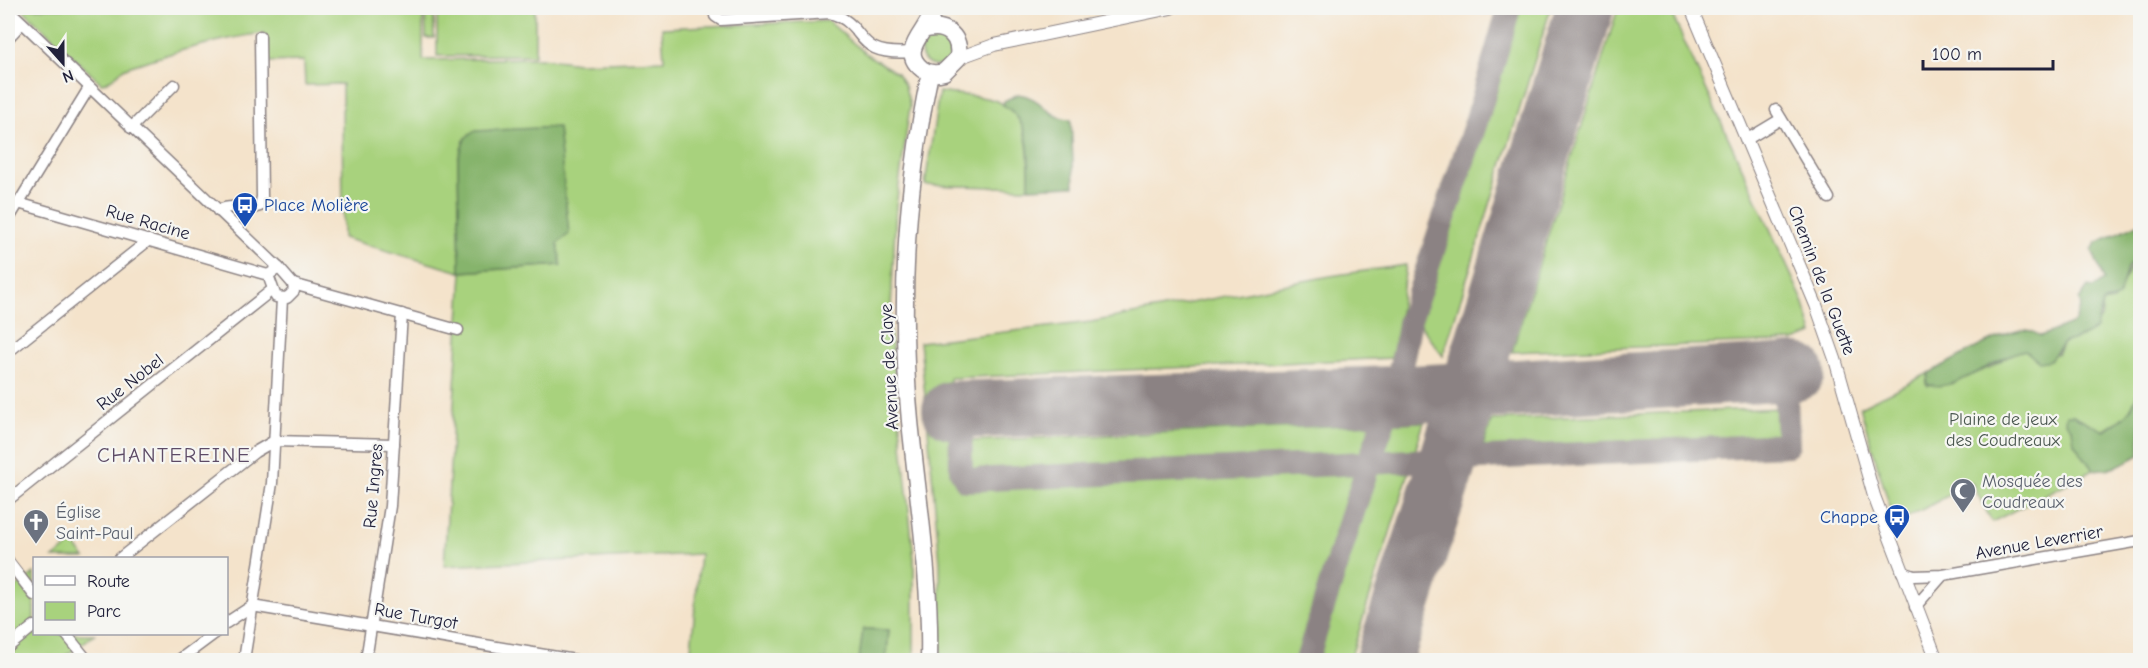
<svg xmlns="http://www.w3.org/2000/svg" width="2148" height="668" font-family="'Comic Neue',sans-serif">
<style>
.green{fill:#a8d27d;stroke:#657a5c;stroke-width:1.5}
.forest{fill:#86b46c;stroke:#546b54;stroke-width:1.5}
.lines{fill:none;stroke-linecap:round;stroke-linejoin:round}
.taxiway{stroke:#8b8283;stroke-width:24}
.runway{stroke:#8b8283;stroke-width:58}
.minor-casing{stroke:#8b8283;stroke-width:13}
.tertiary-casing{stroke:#8b8283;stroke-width:14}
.primary-casing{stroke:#8b8283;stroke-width:19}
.minor{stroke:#fff;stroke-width:10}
.tertiary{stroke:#fff;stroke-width:12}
.primary{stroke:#fff;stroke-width:16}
.labels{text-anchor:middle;stroke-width:4.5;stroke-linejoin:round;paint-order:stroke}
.transit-label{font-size:18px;fill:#164399;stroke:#f6f6f2;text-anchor:start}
.street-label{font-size:18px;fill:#22223b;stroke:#f6f6f2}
.park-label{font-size:18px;fill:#4a574f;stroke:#f6f6f2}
.worship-label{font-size:18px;fill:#5b616d;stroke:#f6f6f2;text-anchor:start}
.quarter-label{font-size:21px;letter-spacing:1.5px;fill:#5d4b66;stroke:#f6f6f2}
</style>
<rect width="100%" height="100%" fill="#f6f6f2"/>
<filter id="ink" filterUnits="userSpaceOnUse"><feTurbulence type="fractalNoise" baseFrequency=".0167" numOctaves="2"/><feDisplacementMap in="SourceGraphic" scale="12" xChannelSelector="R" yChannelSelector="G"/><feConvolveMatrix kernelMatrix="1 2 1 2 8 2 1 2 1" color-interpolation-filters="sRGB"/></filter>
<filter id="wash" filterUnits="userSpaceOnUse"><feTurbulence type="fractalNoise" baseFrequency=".008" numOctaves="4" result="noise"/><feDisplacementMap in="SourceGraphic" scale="24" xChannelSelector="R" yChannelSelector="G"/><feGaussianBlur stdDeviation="1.35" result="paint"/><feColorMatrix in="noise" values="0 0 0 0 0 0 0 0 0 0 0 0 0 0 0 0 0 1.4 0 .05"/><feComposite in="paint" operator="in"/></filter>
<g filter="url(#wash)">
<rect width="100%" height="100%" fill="#f4e3cb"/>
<g class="green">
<path d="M21 8H423V60L541 58 578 63 664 60 662 28 828 21 866 54 897 73 905 86 910 106 896 206 890 328 914 559V660H886L889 630 864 629 859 660H690L700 554 444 566 462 272 560 265 465 138 458 159 460 272 343 238 342 84 305 85 304 61 265 62 264 33C217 39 173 52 128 67 117 70 115 82 101 83Z"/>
<polygon points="425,8 434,8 434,38 426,38"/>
<polygon points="437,8 535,8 535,55 437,56"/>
<polygon points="1517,8 1551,8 1443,356 1419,323"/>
<polygon points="1618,8 1669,8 1803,301 1813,334 1794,341 1512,352"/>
<circle cx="936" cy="51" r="15"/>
<path d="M939 92C956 95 978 95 994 100 1032 113 1029 157 1029 188L925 185Z"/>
<path d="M2140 252V380L2137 401 2125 417 2103 431 2073 415 2074 443 2093 470 1992 522 1972 483 1895 524 1860 407 1929 373 1926 384 1928 386 1950 383 1991 367 2014 352 2025 350 2057 354 2063 343 2101 319 2103 303 2113 301C2125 286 2126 267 2140 252Z"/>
<polygon points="1406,265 1394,358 950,378 954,475 956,482 971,488 1361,469 1301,660 1137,660 1136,655 941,660 940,562 920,342 1091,322 1330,276"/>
<polygon points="1782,408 1782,438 1482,450 1492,420"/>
<polygon points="1424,422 1414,455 1377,456 1389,423"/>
<polygon points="1375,424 1364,456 970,473 968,441"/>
<polygon points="1410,469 1350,660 1315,660 1373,471"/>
<polygon points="73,543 85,558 53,558"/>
<polygon points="34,573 34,634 95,634 60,660 8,660 8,594"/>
</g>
<g class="forest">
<path d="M1018 94C1043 97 1047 119 1071 119L1074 186 1029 188C1029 159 1033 122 1003 105L1004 101Z"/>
<polygon points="558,127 569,234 558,243 561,265 460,272 458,159 465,138 475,131"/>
<path d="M2140 223V252L2127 268 2119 297 2103 303 2096 328 2087 335 2063 343 2050 360 2039 362 2025 350C1997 355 1956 395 1926 384L1929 373C1953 361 1999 332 2024 330 2031 329 2035 334 2041 336L2074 323 2081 305 2079 300 2088 287 2093 288 2104 280 2092 250 2096 243Z"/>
<path d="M2140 380V455L2113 468 2093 470 2074 443 2072 429 2065 421 2066 415H2073L2104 431C2128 416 2135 409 2140 380Z"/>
<polygon points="863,629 889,630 886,660 859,660"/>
</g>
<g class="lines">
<g class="taxiway">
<polyline points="960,409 961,471 966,480 1788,445 1785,373"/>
<path d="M1307 660C1327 595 1347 529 1369 463 1385 416 1403 373 1409 323L1477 119 1509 8"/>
</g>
<g class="runway">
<polyline points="951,410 1394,395 1796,372"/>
<polyline points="1384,660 1448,461 1585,8"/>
</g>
</g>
</g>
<g filter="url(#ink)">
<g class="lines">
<g class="minor-casing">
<g id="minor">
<path d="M715 8V16L721 20 830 13C870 25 850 57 912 52"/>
<polyline points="8,9 279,268"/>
<polyline points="8,38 22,23"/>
<polyline points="1776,110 1829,198"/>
<polyline points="131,128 174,85"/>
<polyline points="1746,140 1781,119"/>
<polyline points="18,203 268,275"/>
<path d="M218 211C231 202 246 212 260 206L262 197 260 36"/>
<polyline points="8,220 89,88"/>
<polygon points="279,268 293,284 294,291 287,298 276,297 268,275"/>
<polyline points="293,284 458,330"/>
<polyline points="8,352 149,240"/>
<polyline points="8,500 272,290"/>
<polyline points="120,558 255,452 274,441 394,444"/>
<polyline points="8,561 34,595"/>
<polyline points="1902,572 1914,576 1943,575 2140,541"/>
<polyline points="1915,607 1943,575"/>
<polyline points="226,623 252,606 575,660"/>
<polyline points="66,634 87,660"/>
<polyline points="8,647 34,626"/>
<polyline points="179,660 214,634"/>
<polyline points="244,660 272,483 282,299"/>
<polyline points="366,660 390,506 402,314"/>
</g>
</g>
<g class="tertiary-casing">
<g id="tertiary">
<polyline points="1691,8 1816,305 1835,359 1874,496 1937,660"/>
<polyline points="958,58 994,45 1171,8"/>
</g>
</g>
<g class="primary-casing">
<g id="primary">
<path d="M927 29C947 24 961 37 958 58L944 72C936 74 928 74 922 69 896 49 932 29 933 8"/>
<path d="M929 660C931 580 918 501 910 421 899 305 906 187 930 73"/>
</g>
</g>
<use href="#minor" class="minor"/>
<use href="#tertiary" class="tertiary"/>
<use href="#primary" class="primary"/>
</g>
</g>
<defs>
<g id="bus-pin" transform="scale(1.35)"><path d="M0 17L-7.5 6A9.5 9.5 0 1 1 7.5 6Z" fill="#1a4fb4" stroke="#f6f6f2"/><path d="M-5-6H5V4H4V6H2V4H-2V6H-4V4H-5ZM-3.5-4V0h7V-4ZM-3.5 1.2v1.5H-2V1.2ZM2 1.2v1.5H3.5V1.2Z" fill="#fff"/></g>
<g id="mosque-pin" transform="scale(1.35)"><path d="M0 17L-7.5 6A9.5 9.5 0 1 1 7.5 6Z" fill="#6b7280" stroke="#f6f6f2"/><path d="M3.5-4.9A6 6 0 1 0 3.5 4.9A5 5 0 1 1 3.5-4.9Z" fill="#fff"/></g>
<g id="church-pin" transform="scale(1.35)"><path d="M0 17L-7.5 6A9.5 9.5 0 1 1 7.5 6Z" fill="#6b7280" stroke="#f6f6f2"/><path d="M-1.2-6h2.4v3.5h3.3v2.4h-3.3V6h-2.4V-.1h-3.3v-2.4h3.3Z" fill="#fff"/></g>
</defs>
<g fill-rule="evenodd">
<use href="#bus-pin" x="245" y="205"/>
<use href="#mosque-pin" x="1963" y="491"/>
<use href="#bus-pin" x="1897" y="517"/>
<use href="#church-pin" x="36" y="522"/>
</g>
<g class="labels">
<g class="transit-label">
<text x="264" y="211">Place Molière</text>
<text x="1878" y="523" text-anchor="end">Chappe</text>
</g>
<g class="street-label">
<text transform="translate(148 222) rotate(16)" y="6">Rue Racine</text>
<text transform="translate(1822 280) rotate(69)" y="6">Chemin de la Guette</text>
<text transform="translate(889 367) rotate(-93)" y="6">Avenue de Claye</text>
<text transform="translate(130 382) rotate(-38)" y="6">Rue Nobel</text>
<text transform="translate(373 486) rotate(-85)" y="6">Rue Ingres</text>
<text transform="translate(2039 542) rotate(-10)" y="6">Avenue Leverrier</text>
<text transform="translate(416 616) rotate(10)" y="6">Rue Turgot</text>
</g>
<g class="park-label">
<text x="2003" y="425">Plaine de jeux<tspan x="2003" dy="21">des Coudreaux</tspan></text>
</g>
<g class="worship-label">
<text x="1982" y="487">Mosquée des<tspan x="1982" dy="21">Coudreaux</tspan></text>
<text x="56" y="518">Église<tspan x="56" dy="21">Saint-Paul</tspan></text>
</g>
<g class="quarter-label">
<text x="174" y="462">CHANTEREINE</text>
</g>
</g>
<rect width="2148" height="668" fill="none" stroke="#f6f6f2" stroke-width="30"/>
<rect x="33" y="557" width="195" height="78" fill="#f6f6f2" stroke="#a1a1a9" stroke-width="1.5"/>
<rect x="45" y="576" width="30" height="9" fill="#ffffff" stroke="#a1a1a9" stroke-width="1.5"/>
<text x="87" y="587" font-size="18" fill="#22223b">Route</text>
<rect x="45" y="602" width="30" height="18" fill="#a8d27d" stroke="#a1a1a9" stroke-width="1.5"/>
<text x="87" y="617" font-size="18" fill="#22223b">Parc</text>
<g transform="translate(63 63) rotate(159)" stroke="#f6f6f2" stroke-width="4.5" paint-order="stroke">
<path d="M0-4.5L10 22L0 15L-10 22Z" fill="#22223b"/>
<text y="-9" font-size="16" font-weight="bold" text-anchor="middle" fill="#22223b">N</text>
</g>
<path d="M1923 60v9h130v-9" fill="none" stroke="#22223b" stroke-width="3"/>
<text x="1932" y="60" font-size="18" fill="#22223b" stroke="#f6f6f2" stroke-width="4.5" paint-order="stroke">100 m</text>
</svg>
